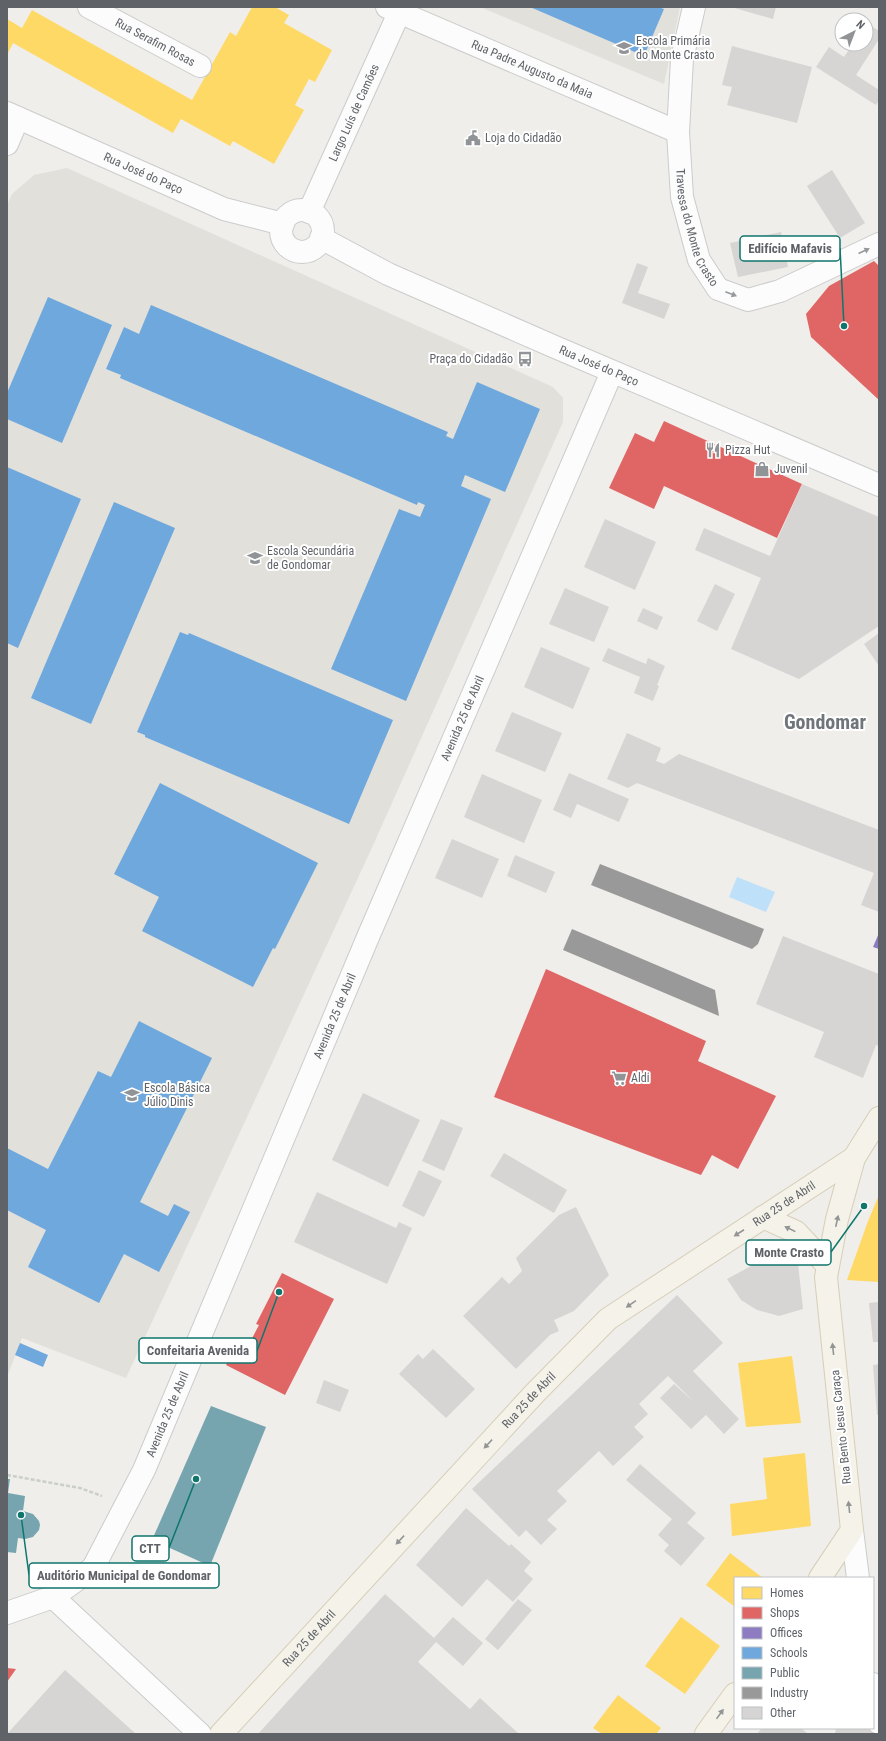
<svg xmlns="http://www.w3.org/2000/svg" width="886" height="1741" font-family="'Roboto Condensed',sans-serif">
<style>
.education{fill:#e2e0da}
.water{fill:#bfe0f9}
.homes{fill:#ffd966}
.shops{fill:#e06666}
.offices{fill:#8e7cc3}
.schools{fill:#6fa8dc}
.public{fill:#76a5af}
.industry{fill:#999}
.building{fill:#d6d5d3}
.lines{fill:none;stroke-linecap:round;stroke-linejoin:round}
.minor-casing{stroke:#cbcccc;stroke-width:24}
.major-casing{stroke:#d7ceb8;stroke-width:24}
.path{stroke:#cacfcc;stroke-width:2.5;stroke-dasharray:4 2;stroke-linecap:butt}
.minor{stroke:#fdfcfc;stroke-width:22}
.major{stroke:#f4f2e9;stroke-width:22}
.oneway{fill:#96999c}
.oneway2{fill:#939595}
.labels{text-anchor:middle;stroke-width:4;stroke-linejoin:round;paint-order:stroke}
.poi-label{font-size:12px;fill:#5f6368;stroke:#fff;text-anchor:start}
.street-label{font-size:12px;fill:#5f6368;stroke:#fff}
.town-label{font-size:20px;font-weight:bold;fill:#70757a;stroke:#fff}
.leader{fill:none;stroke:#0f766e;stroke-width:1.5}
.callout-dot{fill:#0f766e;stroke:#fff;stroke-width:1.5}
.callout{fill:#fff;stroke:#0f766e;stroke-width:1.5}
.callout-label{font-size:13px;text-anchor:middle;font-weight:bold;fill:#5f6368}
</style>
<rect width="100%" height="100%" fill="#efeeea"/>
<g class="education">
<polygon points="480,7 680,7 664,84"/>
<polygon points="67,168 553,387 563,398 563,422 370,852 126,1378 22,1338 7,1377 7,205 12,194 34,175"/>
</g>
<polygon class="water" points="737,877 775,892 766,912 729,897"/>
<g class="homes">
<polygon points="252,7 275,7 289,15 284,23 332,50 315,82 309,79 295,105 304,110 274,164 233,141 230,146 181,119 173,133 13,43 7,55 7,19 22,28 32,10 192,100 230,32 236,36"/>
<polygon points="879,1195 879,1282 847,1280 868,1221"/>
<polygon points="792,1356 801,1423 746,1427 738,1363"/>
<polygon points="805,1453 811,1526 732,1536 730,1504 767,1499 763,1458"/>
<polygon points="730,1553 763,1578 735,1578 735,1607 706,1585"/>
<polygon points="681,1617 720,1646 685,1694 645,1666"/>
<polygon points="618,1695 661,1728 656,1734 602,1734 593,1728"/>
</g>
<g class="shops">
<polygon points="874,261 879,266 879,400 811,337 806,314 829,286"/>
<polygon points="664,421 802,484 777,538 664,486 654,509 609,488 635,433 654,442"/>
<polygon points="546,969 706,1041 698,1061 776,1096 738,1169 712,1155 701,1175 494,1097"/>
<polygon points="282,1273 334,1299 285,1395 226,1365 238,1341 248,1346 259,1325 256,1324"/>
<polygon points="7,1668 16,1669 7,1682"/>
</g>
<polygon class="offices" points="879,933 879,949 873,947"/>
<g class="schools">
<polygon points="530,7 658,7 664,9 644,56"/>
<polygon points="48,297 112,325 62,443 7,419 7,393"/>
<polygon points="151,305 448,432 446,436 453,439 477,382 540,409 505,492 465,475 461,486 491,499 406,701 331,669 399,509 420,517 425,505 418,502 417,505 120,378 121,375 106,369 124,327 139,334"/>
<polygon points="7,467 81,499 18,648 7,643"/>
<polygon points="114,502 175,528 91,724 31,698"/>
<polygon points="180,632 188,635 189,633 393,720 349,824 145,737 145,735 137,732"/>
<polygon points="160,783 318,863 275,949 273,948 253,987 142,931 159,897 114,874"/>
<polygon points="139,1021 212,1058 140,1202 168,1216 174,1204 190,1212 159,1272 124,1254 99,1303 28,1267 46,1230 7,1210 7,1148 48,1169 98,1071 111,1077"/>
<polygon points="20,1343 48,1355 43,1367 15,1355"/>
</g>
<g class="public">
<polygon points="211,1406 266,1427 210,1566 152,1540"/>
<polygon points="7,1479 10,1479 8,1493 25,1496 23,1511 33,1514 39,1521 40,1525 39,1530 33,1537 25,1539 18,1538 16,1553 7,1552"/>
</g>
<g class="industry">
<polygon points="600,864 764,929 758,944 752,949 591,885"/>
<polygon points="572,929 715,990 719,1016 563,950"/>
</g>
<g class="building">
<polygon points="731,7 776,7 773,19"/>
<polygon points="867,23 879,31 879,39 856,75 879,90 879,100 876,105 816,67 829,47 844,57 853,44 866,44"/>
<polygon points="732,46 812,67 797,123 727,105 732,87 722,85"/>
<polygon points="832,170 865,223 840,238 807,186"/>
<polygon points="781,232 788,267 738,277 730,243"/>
<polygon points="637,263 648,267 638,293 670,304 664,319 622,303"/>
<polygon points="802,484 879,517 879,626 799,679 731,649 761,578 695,550 704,528 770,556"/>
<polygon points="605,519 656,542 635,590 584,567"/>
<polygon points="715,584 735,594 717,631 697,621"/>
<polygon points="565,588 609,607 594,642 549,624"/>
<polygon points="643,608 663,617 657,630 637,621"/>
<polygon points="879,633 879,666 864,644"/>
<polygon points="541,647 590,668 573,709 524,687"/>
<polygon points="608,648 646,664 648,658 665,666 657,685 659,686 653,701 634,693 640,677 602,661"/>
<polygon points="512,712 562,733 545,772 495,751"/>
<polygon points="627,733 661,748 656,761 664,764 679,754 879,830 879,912 861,905 874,873 637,783 628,788 607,779"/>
<polygon points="569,773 629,799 619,822 577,804 571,818 553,810"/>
<polygon points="482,774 542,800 524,843 464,817"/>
<polygon points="452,839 499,859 482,898 435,878"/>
<polygon points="515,855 555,872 546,893 507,876"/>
<polygon points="783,936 879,974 879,1046 876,1045 863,1078 814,1057 824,1032 756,1004"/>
<polygon points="363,1093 420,1120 388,1187 332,1160"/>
<polygon points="441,1119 463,1128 444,1171 422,1161"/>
<polygon points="504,1153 567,1190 554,1213 490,1176"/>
<polygon points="419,1170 442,1181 424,1217 402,1206"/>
<polygon points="317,1192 396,1228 399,1222 412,1228 387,1284 294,1242"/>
<polygon points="576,1207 609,1275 574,1311 554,1320 559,1331 550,1335 516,1369 463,1316 502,1277 509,1284 522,1271 516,1258 559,1215"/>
<polygon points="786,1247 794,1251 798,1264 803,1309 779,1316 757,1310 741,1300 727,1279"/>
<polygon points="677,1295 723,1343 693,1371 739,1419 724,1434 706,1415 691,1429 660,1398 674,1384 694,1402 668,1376 639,1404 648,1414 634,1427 644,1437 613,1466 599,1451 557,1491 567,1501 547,1520 557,1529 541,1545 526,1530 519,1537 472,1489"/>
<polygon points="879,1302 879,1342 873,1342 869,1303"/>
<polygon points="433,1349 475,1389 446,1418 399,1374 418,1354 423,1359"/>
<polygon points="879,1364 879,1415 877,1415 873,1365"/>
<polygon points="324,1380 349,1390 340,1412 316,1403"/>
<polygon points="640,1464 696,1513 687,1523 705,1538 681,1566 664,1551 669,1545 658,1535 672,1519 626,1480"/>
<polygon points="466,1508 509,1546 511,1544 531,1562 524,1571 533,1579 513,1602 487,1579 462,1607 416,1565"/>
<polygon points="385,1594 434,1638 453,1617 483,1643 463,1666 436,1642 418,1662 470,1709 480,1698 519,1734 258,1734"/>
<polygon points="518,1599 532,1610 498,1650 485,1639"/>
<polygon points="65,1670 136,1734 7,1734"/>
<polygon points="762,1728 801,1728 808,1734 757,1734"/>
<polygon points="836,1728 879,1728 878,1734 835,1734"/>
</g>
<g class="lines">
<g class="minor-casing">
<g id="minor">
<path id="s1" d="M89 7 200 66"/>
<path id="s2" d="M387 7 678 132"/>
<path id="s3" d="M694 7 682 59 678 132 682 197 699 260 718 289 748 300 780 291 879 244"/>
<path id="s4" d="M7 113 224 209 283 224"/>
<polyline points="7,144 18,118"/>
<circle cx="302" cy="231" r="21"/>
<path id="s5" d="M309 212 399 13"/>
<path id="s6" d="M321 238 388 274 555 347 879 485"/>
<polyline points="852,1530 858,1578"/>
<polyline points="53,1597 200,1734"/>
<path id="s7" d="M7 1613 53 1597 93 1568 144 1470 368 937 612 372"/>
<polyline points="873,1684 879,1723"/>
</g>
</g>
<g class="major-casing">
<g id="major">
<polyline points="763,1217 796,1232 828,1266"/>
<polyline points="820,1578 852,1530 826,1277 837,1219 854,1158"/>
<path id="s8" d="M221 1734 535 1393 608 1319 854 1158 879 1118"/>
<polyline points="706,1734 735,1694"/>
</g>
</g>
<polyline class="path" points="7,1475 80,1488 102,1496"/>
<use href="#minor" class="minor"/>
<use href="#major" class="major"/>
</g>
<defs><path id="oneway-solid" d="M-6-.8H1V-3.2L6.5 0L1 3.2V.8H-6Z"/></defs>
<g class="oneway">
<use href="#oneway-solid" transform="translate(864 251) rotate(-25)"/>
<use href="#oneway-solid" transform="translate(731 294) rotate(21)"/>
</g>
<g class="oneway2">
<use href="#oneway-solid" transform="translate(837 1221) rotate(-78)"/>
<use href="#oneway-solid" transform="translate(790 1229) rotate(-154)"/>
<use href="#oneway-solid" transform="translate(739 1233) rotate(147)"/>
<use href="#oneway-solid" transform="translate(631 1304) rotate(145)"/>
<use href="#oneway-solid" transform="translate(833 1349) rotate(-96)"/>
<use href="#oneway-solid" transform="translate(488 1444) rotate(133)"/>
<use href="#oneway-solid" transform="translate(849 1507) rotate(-96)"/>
<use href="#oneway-solid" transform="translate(400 1540) rotate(133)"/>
<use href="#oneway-solid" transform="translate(720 1714) rotate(-54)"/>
</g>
<defs>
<g id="school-bare" transform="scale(1.2)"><path d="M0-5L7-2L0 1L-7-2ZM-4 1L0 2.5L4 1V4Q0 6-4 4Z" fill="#919496" stroke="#fff" stroke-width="2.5" paint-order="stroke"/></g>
<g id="civic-bare" transform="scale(1.2)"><path d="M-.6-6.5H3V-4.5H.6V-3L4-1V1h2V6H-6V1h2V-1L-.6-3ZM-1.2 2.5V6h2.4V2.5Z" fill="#919496" stroke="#fff" stroke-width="2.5" paint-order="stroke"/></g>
<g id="bus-bare" transform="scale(1.2)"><path d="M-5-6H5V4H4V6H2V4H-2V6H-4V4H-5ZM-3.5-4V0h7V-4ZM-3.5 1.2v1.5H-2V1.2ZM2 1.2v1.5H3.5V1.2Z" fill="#919496" stroke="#fff" stroke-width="2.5" paint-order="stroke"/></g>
<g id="restaurant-bare" transform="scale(1.2)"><path d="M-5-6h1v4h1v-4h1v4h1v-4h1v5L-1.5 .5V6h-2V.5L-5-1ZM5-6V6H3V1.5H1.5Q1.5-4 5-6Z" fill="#919496" stroke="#fff" stroke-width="2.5" paint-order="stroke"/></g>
<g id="shop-bare" transform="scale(1.2)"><path d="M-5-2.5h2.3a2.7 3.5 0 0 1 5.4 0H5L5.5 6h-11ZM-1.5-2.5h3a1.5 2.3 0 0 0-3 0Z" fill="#919496" stroke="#fff" stroke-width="2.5" paint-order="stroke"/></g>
<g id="supermarket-bare" transform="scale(1.2)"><path d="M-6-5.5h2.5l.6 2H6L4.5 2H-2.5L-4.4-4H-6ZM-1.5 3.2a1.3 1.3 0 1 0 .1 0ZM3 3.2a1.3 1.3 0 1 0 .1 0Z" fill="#919496" stroke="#fff" stroke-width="2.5" paint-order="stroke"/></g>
</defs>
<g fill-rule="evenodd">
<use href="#school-bare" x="624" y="48"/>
<use href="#civic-bare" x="473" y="138"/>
<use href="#bus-bare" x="525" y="359"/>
<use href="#restaurant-bare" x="713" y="450"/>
<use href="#shop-bare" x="762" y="469"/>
<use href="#school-bare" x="255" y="558"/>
<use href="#supermarket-bare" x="619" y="1078"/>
<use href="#school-bare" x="132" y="1095"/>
</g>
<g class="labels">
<g class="poi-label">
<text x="636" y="45">Escola Primária<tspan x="636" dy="14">do Monte Crasto</tspan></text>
<text x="485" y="142">Loja do Cidadão</text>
<text x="513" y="363" text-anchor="end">Praça do Cidadão</text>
<text x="725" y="454">Pizza Hut</text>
<text x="774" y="473">Juvenil</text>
<text x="267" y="555">Escola Secundária<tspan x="267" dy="14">de Gondomar</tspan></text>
<text x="631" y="1082">Aldi</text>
<text x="144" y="1092">Escola Básica<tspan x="144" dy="14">Júlio Dinis</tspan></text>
</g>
<g class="street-label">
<text dy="4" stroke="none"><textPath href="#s1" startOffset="75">Rua Serafim Rosas</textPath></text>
<text dy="4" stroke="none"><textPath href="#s2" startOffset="158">Rua Padre Augusto da Maia</textPath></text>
<text dy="4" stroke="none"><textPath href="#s5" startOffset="109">Largo Luís de Camões</textPath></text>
<text dy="4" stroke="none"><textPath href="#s4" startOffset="149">Rua José do Paço</textPath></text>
<text dy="4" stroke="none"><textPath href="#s3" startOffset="225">Travessa do Monte Crasto</textPath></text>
<text dy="4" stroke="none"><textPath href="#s6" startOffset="306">Rua José do Paço</textPath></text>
<text dy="4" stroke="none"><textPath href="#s7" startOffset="1025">Avenida 25 de Abril</textPath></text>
<text dy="4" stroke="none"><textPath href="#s7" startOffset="701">Avenida 25 de Abril</textPath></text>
<text dy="4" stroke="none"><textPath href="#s8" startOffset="778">Rua 25 de Abril</textPath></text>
<text dy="4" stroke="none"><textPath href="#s8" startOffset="454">Rua 25 de Abril</textPath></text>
<text dy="4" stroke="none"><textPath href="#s7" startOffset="269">Avenida 25 de Abril</textPath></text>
<text transform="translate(841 1427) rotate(-96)" y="4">Rua Bento Jesus Caraça</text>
<text dy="4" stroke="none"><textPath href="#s8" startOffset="130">Rua 25 de Abril</textPath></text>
</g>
<g class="town-label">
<text x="825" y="729">Gondomar</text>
</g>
</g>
<path class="leader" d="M844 326L840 248M864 1206L831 1252M279 1292L257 1351M196 1479L169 1548M21 1515L29 1575"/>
<g class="callout-dot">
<circle cx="844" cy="326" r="4"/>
<circle cx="864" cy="1206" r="4"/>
<circle cx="279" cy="1292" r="4"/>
<circle cx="196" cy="1479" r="4"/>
<circle cx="21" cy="1515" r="4"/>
</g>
<g class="callout">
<rect x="740" y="236" width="100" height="25" rx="4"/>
<rect x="746" y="1240" width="85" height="25" rx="4"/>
<rect x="139" y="1338" width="118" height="25" rx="4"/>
<rect x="132" y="1536" width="37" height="25" rx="4"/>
<rect x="29" y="1563" width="190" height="25" rx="4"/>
</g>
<g class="callout-label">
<text x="790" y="253">Edifício Mafavis</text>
<text x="789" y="1257">Monte Crasto</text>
<text x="198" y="1355">Confeitaria Avenida</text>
<text x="150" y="1553">CTT</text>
<text x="124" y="1580">Auditório Municipal de Gondomar</text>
</g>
<rect width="886" height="1741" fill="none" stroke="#5f6368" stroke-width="16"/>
<rect x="734" y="1577" width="140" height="152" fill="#ffffff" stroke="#bfc1c3"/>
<rect x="742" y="1587" width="20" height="12" fill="#ffd966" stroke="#bfc1c3"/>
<text x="770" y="1597" font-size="12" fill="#5f6368">Homes</text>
<rect x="742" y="1607" width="20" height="12" fill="#e06666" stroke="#bfc1c3"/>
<text x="770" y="1617" font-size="12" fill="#5f6368">Shops</text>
<rect x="742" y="1627" width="20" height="12" fill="#8e7cc3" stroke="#bfc1c3"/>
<text x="770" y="1637" font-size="12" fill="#5f6368">Offices</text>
<rect x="742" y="1647" width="20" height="12" fill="#6fa8dc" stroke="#bfc1c3"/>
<text x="770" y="1657" font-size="12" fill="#5f6368">Schools</text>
<rect x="742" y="1667" width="20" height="12" fill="#76a5af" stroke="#bfc1c3"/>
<text x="770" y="1677" font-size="12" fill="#5f6368">Public</text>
<rect x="742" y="1687" width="20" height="12" fill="#999999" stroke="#bfc1c3"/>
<text x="770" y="1697" font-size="12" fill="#5f6368">Industry</text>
<rect x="742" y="1707" width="20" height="12" fill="#d6d5d3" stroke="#bfc1c3"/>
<text x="770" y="1717" font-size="12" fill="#5f6368">Other</text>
<g transform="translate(854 32) rotate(42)"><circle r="19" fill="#ffffff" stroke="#bfc1c3"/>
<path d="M0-3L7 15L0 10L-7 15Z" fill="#919496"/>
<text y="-6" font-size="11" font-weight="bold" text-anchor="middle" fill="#5f6368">N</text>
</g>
</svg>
